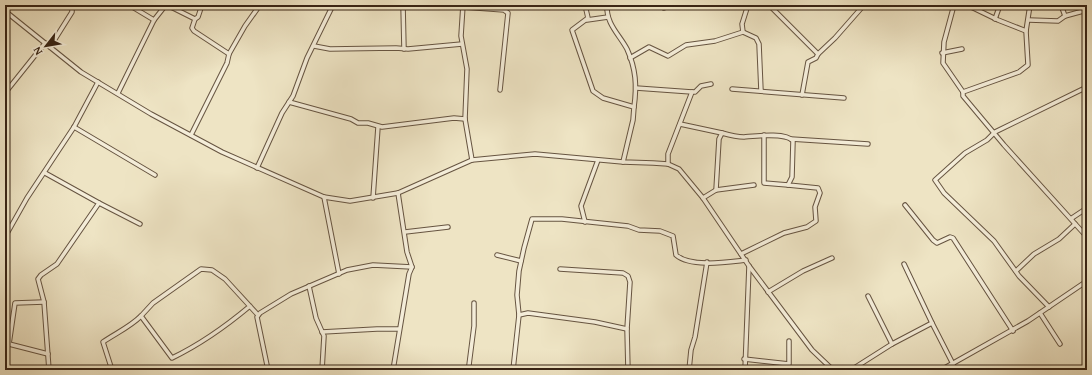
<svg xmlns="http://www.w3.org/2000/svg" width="1092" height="375" font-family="'Gentium Book Plus',serif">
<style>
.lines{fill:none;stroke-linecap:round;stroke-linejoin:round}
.minor-casing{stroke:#665441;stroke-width:5.5}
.minor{stroke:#f4edd9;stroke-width:3.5}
</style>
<rect width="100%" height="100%" fill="#eee4c4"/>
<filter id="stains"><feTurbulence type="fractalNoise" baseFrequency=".005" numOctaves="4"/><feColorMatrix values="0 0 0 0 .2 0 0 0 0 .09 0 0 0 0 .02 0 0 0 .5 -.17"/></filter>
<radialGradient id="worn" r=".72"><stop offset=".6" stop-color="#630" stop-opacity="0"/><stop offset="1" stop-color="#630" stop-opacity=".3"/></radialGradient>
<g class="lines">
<g class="minor-casing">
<g id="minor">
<polyline points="129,5 154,20"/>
<polyline points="403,5 404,49"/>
<polyline points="463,5 461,36 467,69 465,119 472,160"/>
<polyline points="585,5 588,18 572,30 593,91 603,98 634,107 633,120 623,162"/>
<path d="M607 5C606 24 619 34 627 49 636 69 637 86 634 107"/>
<polyline points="769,5 818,54 835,38 864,5"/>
<polyline points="954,5 944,42 943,63 963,92"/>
<polyline points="967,5 998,20 1026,31"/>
<polyline points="1030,5 1026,31 1028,65 1019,72 963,92 963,96 1004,145 1087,237"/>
<polyline points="1061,5 1065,16"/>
<polyline points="463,7 504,10 508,13 500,90"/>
<polyline points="664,8 672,5"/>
<polyline points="5,11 81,72 151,114 222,152 324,197 350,201 398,193 472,160 535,154 623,162 653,163 668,164 679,169 703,198 749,266 812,350 833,370"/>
<polyline points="195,19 192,28 194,31 229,54 245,26 260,5"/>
<polyline points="995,19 1000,5"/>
<polyline points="587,20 608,17"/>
<polyline points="1029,20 1058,21 1065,16 1087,10"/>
<polyline points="743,32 756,38 759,44 761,91"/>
<polyline points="314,46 330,49 396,48 408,49 462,44"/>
<polyline points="50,47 72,12 72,5"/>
<polyline points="942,53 962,49"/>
<polyline points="630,58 649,47 668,56 686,45 715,41 743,32 742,24 748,5"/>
<polyline points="636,88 692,92"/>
<polyline points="732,89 844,98"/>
<polyline points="5,93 45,43"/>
<polyline points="118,93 154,20 165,6 169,6 195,19 198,17 202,5"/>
<polyline points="802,95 808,62 816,58 818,54"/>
<polyline points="289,102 351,119 358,123 368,123 382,127 454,118 465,119"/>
<polyline points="680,124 722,133"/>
<polyline points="74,127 155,175"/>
<polyline points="191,135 227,63 229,54"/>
<polyline points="764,135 764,183 788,185"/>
<polyline points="791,139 868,144"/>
<polyline points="668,164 668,154 692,92 695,92 701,86 711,84"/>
<polyline points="257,168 282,113 293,96 307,58 333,5"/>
<polyline points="45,173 99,203 57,264 41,275 38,279 44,302 49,370"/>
<polyline points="716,190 754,185"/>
<polyline points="324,197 339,274"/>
<polyline points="373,198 378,127"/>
<path d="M703 198 716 190 719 139 722 133C729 135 737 137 744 137 756 136 786 132 793 141L792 177 788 185 818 188 820 193 815 207 816 221 807 227 784 233 741 254"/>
<polyline points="99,203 140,224"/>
<polyline points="905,205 933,240 937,243 950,237 953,238 1013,331"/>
<polyline points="1072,218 1087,208"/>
<polyline points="585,222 581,206 598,160"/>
<polyline points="405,232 448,227"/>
<polyline points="5,237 27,198 74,127 98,82"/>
<polyline points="497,255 521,261"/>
<polyline points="904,264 932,323"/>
<polyline points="560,269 623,273 628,276 630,282 627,329 628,370"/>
<polyline points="1016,271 1034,254 1059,239 1075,224"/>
<polyline points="309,286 316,318 324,336 322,370"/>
<polyline points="768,292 803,271 832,258"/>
<polyline points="868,296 892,344"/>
<polyline points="44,302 15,303 9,344 48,354"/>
<path d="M250 306C225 327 201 344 172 358L141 316 153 303 201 269 212 270 225 279 258 315"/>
<polyline points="1049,307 1019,276 994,241 944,193 935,180 965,153 987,140 995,132 1087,87"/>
<polyline points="1040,313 1060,344"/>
<polyline points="519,315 528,313 595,322 627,329"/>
<polyline points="322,332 377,329 399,329"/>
<polyline points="744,359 789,364 789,341"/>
<path d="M112 370 103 342C116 333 130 327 141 316"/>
<polyline points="268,370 257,317 260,313 291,294 347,270 373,265 412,267"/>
<polyline points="393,370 409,274 412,267 407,252 398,193"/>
<polyline points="470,370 469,365 474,326 474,303"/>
<path d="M513 370 519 315 517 295 519 271 524 248 532 219H562L628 226 639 230 660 231 673 236 676 255C691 268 728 262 746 260"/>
<polyline points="689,370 691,350 695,337 707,262"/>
<polyline points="745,370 749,266"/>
<polyline points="851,370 892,344 932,323 953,364"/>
<polyline points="941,370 1028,321 1087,281"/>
</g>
</g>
<use href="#minor" class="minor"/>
</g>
<rect width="1092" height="375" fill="none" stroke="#eee4c4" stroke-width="20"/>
<rect x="6" y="6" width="1080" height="363" fill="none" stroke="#382415" stroke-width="2"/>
<rect x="10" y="10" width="1072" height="355" fill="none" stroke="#382415"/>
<g transform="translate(46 46) rotate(239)" stroke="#f4edd9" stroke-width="3" paint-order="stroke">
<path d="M0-3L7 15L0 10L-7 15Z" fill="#382415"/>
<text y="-6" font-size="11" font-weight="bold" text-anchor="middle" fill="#382415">N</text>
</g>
<rect width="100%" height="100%" filter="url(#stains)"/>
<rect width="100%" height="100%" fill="url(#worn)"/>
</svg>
